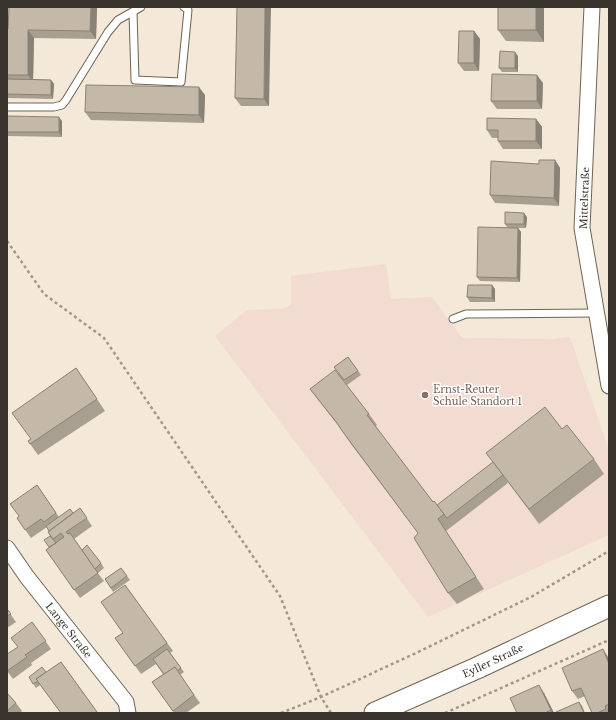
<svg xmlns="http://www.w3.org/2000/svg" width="616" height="720" font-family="'Libre Baskerville',serif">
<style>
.education{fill:#f2dbd0}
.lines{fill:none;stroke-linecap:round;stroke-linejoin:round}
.lane-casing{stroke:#6e6456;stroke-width:9}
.street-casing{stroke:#6e6456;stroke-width:17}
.secondary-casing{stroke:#6e6456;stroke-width:23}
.path{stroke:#a0978b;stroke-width:2.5;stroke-dasharray:3 3;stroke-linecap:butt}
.lane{stroke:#fff;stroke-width:7}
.street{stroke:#fff;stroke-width:15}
.secondary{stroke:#fff;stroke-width:21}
.wall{fill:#a99f91}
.shaded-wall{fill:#898276}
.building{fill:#c4b9a9;stroke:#898276}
.education-dot{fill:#8d6e63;stroke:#fff;stroke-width:1.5}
.labels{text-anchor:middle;stroke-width:3;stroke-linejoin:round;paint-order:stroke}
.street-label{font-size:10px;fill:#39352e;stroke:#fff}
.education-label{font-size:10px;fill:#785e54;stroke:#fff;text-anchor:start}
</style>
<rect width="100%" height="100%" fill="#f4e8d8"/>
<polygon class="education" points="386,264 391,299 432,297 462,338 553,339 570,337 609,450 609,535 428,617 215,336 247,310 282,309 291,305 291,276"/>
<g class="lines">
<g class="lane-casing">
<g id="lane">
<polyline points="133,12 135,80 181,82 188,10 184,7"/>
<polyline points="7,107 54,107 62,105 66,100 108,32 118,20 141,7"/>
<polyline points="453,319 466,314 596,313"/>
</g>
</g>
<g class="street-casing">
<g id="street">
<polyline points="592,7 582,228 609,386"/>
<path id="s1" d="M7 548 27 577 126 702 128 713"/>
</g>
</g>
<g class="secondary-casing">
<g id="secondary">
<path id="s2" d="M375 713 477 668 609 606"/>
</g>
</g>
<g class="path">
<polyline points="7,241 44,294 104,338 280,596 321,697 331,713"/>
<polyline points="281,713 321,697 416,653 531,597 609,551"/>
<polyline points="445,713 609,640"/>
</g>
<use href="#lane" class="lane"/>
<use href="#street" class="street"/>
<use href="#secondary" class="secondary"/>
</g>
<g class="wall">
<polygon points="9,7 97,7 96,39 34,38 33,79 51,80 54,84 53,99 7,98 7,29 8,29"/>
<polygon points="237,7 269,106 241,106 235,98"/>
<polygon points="544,7 544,42 506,41 498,30"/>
<polygon points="474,31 480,39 479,71 464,71 458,63"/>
<polygon points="518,56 518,72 502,72 499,68"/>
<polygon points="543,83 542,109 497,109 491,101"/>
<polygon points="205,95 204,123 91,120 85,112"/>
<polygon points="7,116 62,121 62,137 7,136"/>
<polygon points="536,119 542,127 542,149 503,149 498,141 498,138 492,138 487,130"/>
<polygon points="555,160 560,168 559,206 495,203 490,195"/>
<polygon points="527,217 526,228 508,228 505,224"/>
<polygon points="518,228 521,232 520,282 480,281 477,277"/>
<polygon points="492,285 495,289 495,302 470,302 467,297"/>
<polygon points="348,357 361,375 347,385 334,367"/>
<polygon points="76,368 105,411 38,455 28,441 31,439"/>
<polygon points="310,389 369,414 377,425 375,427 433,502 437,505 495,465 486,453 562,429 594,459 604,474 539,524 505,478 508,483 446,531 484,589 457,604 448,593 418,533 351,444 340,428 319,401"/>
<polygon points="37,485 59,517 73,513 80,508 92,526 74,539 82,550 101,563 104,568 98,573 93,567 104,581 80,598 46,550 49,547 50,536 49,531 47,527 31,538 17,518 19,516"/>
<polygon points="121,568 130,580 113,592 105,579"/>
<polygon points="125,585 173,651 170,653 184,672 180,675 200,703 186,713 174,713 152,682 163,674 156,664 141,674 115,638 122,633"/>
<polygon points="7,609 16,622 7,628"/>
<polygon points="32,622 51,649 31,663 32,665 13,679 7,671 18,647"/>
<polygon points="608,657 609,659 609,713 592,713 585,696 578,699 572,691"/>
<polygon points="61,662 98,713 61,713 40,685 36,688 29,677 46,672"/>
<polygon points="7,693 16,703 22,711 20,713 7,713"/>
<polygon points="544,693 554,713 517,713"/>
</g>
<g class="shaded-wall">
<polygon points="91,7 97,7 96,39 90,31"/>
<polygon points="265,7 271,7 269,106 264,99"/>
<polygon points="536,7 544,7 544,42 536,30"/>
<polygon points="28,30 34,38 33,83 28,75"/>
<polygon points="474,31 480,39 479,71 474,63"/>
<polygon points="515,52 518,56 518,72 515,68"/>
<polygon points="537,75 543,83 542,109 537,101"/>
<polygon points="51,80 54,84 53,99 51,95"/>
<polygon points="199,87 205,95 204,123 199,115"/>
<polygon points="59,117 62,121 62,137 59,132"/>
<polygon points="536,119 542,127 542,149 536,141"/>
<polygon points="555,160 560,168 559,206 554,198"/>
<polygon points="524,213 527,217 526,228 524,224"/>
<polygon points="518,228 521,232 520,282 517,278"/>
<polygon points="492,285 495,289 495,302 492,298"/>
<polygon points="603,649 608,657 609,659 609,664"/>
<polygon points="539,685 544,693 554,713 552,713 551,710"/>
<polygon points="579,702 582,706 585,713 584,713"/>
</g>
<g class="building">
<polygon points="9,7 91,7 90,31 28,30 28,75 7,75 7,29 8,29"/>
<polygon points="237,7 265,7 264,99 235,98"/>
<rect x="498" y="7" width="38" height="23"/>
<polygon points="459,31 474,31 474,63 458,63"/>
<polygon points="500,51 515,52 515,68 499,68"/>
<polygon points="492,74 537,75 537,101 491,101"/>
<polygon points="7,79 51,80 51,95 7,94"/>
<polygon points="86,85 199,87 199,115 85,112"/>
<polygon points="7,116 59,117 59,132 7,132"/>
<polygon points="487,118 536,119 536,141 498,141 498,130 487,130"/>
<polygon points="539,160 555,160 554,198 490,195 491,161 539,164"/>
<polygon points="505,212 524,213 524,224 505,224"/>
<polygon points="478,227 518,228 517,278 477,277"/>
<polygon points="468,285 492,285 492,298 467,297"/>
<polygon points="348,357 358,371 344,380 334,367"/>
<polygon points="76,368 97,399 30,444 28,441 31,439 12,413"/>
<polygon points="335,370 369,414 367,415 433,502 434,501 444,514 438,519 476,577 448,593 414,538 418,533 343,432 337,423 310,389"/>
<polygon points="545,407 562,429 567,425 594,459 529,509 486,453"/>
<polygon points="493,462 503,475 447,518 437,505"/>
<polygon points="37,485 56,513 44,522 41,519 25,530 17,518 19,516 10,504"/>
<polygon points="80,508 87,518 66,532 68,534 70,533 98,573 74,590 46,550 64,537 61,533 53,539 48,532"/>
<polygon points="70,509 73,513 49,531 46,526"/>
<polygon points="50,536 56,543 49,547 44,540"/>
<polygon points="87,545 101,563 95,569 82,550"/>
<polygon points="121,568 127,576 111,588 105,579"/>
<polygon points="125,585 167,643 135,666 115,638 123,633 101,602"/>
<polygon points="7,609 11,614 7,616"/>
<polygon points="32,622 46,641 25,655 27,657 7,671 7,654 18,647 11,638"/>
<polygon points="167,649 181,668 177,671 175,667 164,674 153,659"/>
<polygon points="603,649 609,664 609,704 605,706 606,709 597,713 592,713 581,688 572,691 562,668"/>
<polygon points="61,662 97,712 96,713 61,713 36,679"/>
<polygon points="42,667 46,672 36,679 38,681 33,684 29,677"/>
<polygon points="175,667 194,695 173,711 152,682"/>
<polygon points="539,685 551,710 545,713 517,713 510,698"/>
<polygon points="7,693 16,703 7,711"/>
<polygon points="579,702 584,713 556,713 556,712"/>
</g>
<circle class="education-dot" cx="425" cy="395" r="4"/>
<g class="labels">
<g class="street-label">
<text transform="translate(584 198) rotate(-88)" y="4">Mittelstraße</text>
<text dy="4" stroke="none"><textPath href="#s1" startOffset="103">Lange Straße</textPath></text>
<text dy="4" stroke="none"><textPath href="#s2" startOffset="129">Eyller Straße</textPath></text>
</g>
<g class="education-label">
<text x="433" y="393">Ernst-Reuter<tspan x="433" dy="12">Schule Standort 1</tspan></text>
</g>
</g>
<rect width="616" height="720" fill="none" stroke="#39352e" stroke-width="16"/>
</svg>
